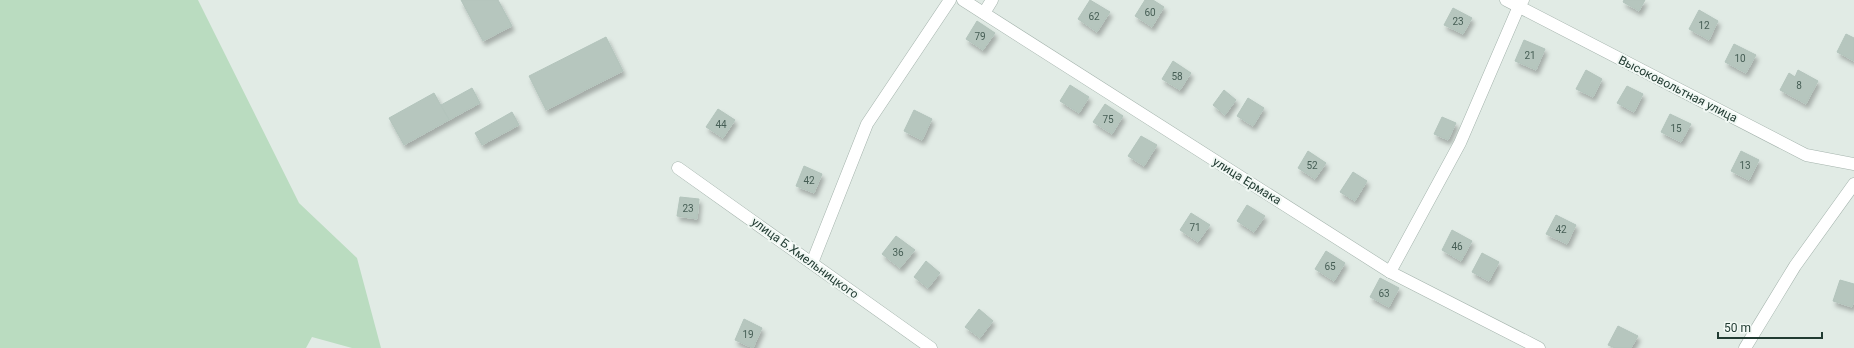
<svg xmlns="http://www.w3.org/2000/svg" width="1854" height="348" font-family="Roboto,sans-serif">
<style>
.green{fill:#badcc0}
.building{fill:#b6c6be;stroke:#b3c4bc;filter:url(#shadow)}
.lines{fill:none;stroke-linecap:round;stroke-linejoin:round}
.street-casing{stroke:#a4b3ac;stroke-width:13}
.street{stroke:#fff;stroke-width:12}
.labels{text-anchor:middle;stroke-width:4;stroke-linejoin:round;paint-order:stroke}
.number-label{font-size:10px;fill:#465e55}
.street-label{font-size:12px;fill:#213b32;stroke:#f1f8f4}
</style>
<defs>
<filter id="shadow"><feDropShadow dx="2.5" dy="4.5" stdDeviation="2" flood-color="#0004"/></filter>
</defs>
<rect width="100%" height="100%" fill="#e1ebe5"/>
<polygon class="green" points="0,0 198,0 299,203 357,258 381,348 352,348 312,337 306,348 0,348"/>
<g class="building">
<polygon points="461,0 498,0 512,26 483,41"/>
<polygon points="1090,0 1110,12 1097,32 1078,19"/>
<polygon points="1145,0 1153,0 1164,7 1152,27 1135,16"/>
<polygon points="1624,0 1645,0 1639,11 1623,2"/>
<polygon points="1453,8 1472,18 1463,34 1444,25"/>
<polygon points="1699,10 1718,21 1709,40 1689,29"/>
<polygon points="977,21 995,33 983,50 966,39"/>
<polygon points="1846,34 1854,38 1854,61 1837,52"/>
<polygon points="606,37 623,71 546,110 529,76"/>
<polygon points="1524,40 1545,49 1536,70 1515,61"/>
<polygon points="1734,44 1756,55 1746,73 1725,62"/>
<polygon points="1173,61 1191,73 1180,90 1162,79"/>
<polygon points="1586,70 1602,79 1593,97 1576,89"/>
<polygon points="1798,70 1818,81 1806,104 1780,90 1789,73 1795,77"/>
<polygon points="1070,85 1089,97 1079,113 1060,101"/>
<polygon points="1627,86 1643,94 1634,112 1617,103"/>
<polygon points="472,88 480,103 449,120 441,105"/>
<polygon points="1224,90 1236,100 1225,115 1213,105"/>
<polygon points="434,93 449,120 404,145 389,118"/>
<polygon points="1248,98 1264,108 1253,126 1237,116"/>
<polygon points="1105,104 1123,116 1112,134 1093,122"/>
<polygon points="718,109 735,120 723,138 706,127"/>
<polygon points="914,110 932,119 922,140 904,131"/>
<polygon points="512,112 519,125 482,145 475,133"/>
<polygon points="1670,114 1691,124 1681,142 1661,132"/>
<polygon points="1442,117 1456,123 1448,140 1434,134"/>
<polygon points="1141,136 1157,145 1144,166 1128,156"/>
<polygon points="1308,151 1326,163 1315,179 1298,168"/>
<polygon points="1741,151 1759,160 1749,180 1731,171"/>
<polygon points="804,166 822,174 814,193 796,186"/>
<polygon points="1353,172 1367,181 1355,201 1340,192"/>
<polygon points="680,197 699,199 697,219 677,216"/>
<polygon points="1247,205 1265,216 1254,232 1237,221"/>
<polygon points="1191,213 1210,225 1198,242 1180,230"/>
<polygon points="1556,215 1576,225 1567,244 1546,234"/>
<polygon points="1452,230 1472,241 1461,261 1442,250"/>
<polygon points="896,236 915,250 900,268 882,254"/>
<polygon points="1326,251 1345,263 1334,281 1315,269"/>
<polygon points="1482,253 1499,262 1489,281 1472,272"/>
<polygon points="926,261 940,273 928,288 914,277"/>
<polygon points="1380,278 1399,288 1389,307 1370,297"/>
<polygon points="1840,280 1854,284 1854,300 1852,307 1833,301"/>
<polygon points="979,309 993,321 980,338 965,327"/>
<polygon points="744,319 762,328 753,348 735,340"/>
<polygon points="1618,326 1638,336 1631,348 1615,348 1608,345"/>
</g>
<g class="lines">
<g class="street-casing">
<g id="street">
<polyline points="963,0 1390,272 1539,348"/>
<polyline points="1506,0 1806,155 1854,164"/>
<polyline points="984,13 992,0"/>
<polyline points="678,168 931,348"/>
<polyline points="812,263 867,124 950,0"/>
<polyline points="1390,272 1460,143 1519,6 1523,0"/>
<polyline points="1745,348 1795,266 1854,184"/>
</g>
</g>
<use href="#street" class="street"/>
</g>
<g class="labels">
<g class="number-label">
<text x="1150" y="16">60</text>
<text x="1094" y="20">62</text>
<text x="1458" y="25">23</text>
<text x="1704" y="29">12</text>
<text x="980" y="40">79</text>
<text x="1530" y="59">21</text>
<text x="1740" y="62">10</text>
<text x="1177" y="80">58</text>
<text x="1799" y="89">8</text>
<text x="1108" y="123">75</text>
<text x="721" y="128">44</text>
<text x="1676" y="132">15</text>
<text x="1312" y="169">52</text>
<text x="1745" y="169">13</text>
<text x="809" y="184">42</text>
<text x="688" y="212">23</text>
<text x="1195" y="231">71</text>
<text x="1561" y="233">42</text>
<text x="1457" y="250">46</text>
<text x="898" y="256">36</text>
<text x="1330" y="270">65</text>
<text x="1384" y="297">63</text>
<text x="748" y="338">19</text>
</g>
<g class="street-label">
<text transform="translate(1678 89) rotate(27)" y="4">Высоковольтная улица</text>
<text transform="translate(1247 181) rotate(32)" y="4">улица Ермака</text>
<text transform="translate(805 258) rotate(36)" y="4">улица Б.Хмельницкого</text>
</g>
</g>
<path d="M1718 332v6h104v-6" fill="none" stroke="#213b32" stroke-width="2"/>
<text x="1724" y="332" font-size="12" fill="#213b32" stroke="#f1f8f4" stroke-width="3" paint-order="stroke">50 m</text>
</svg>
